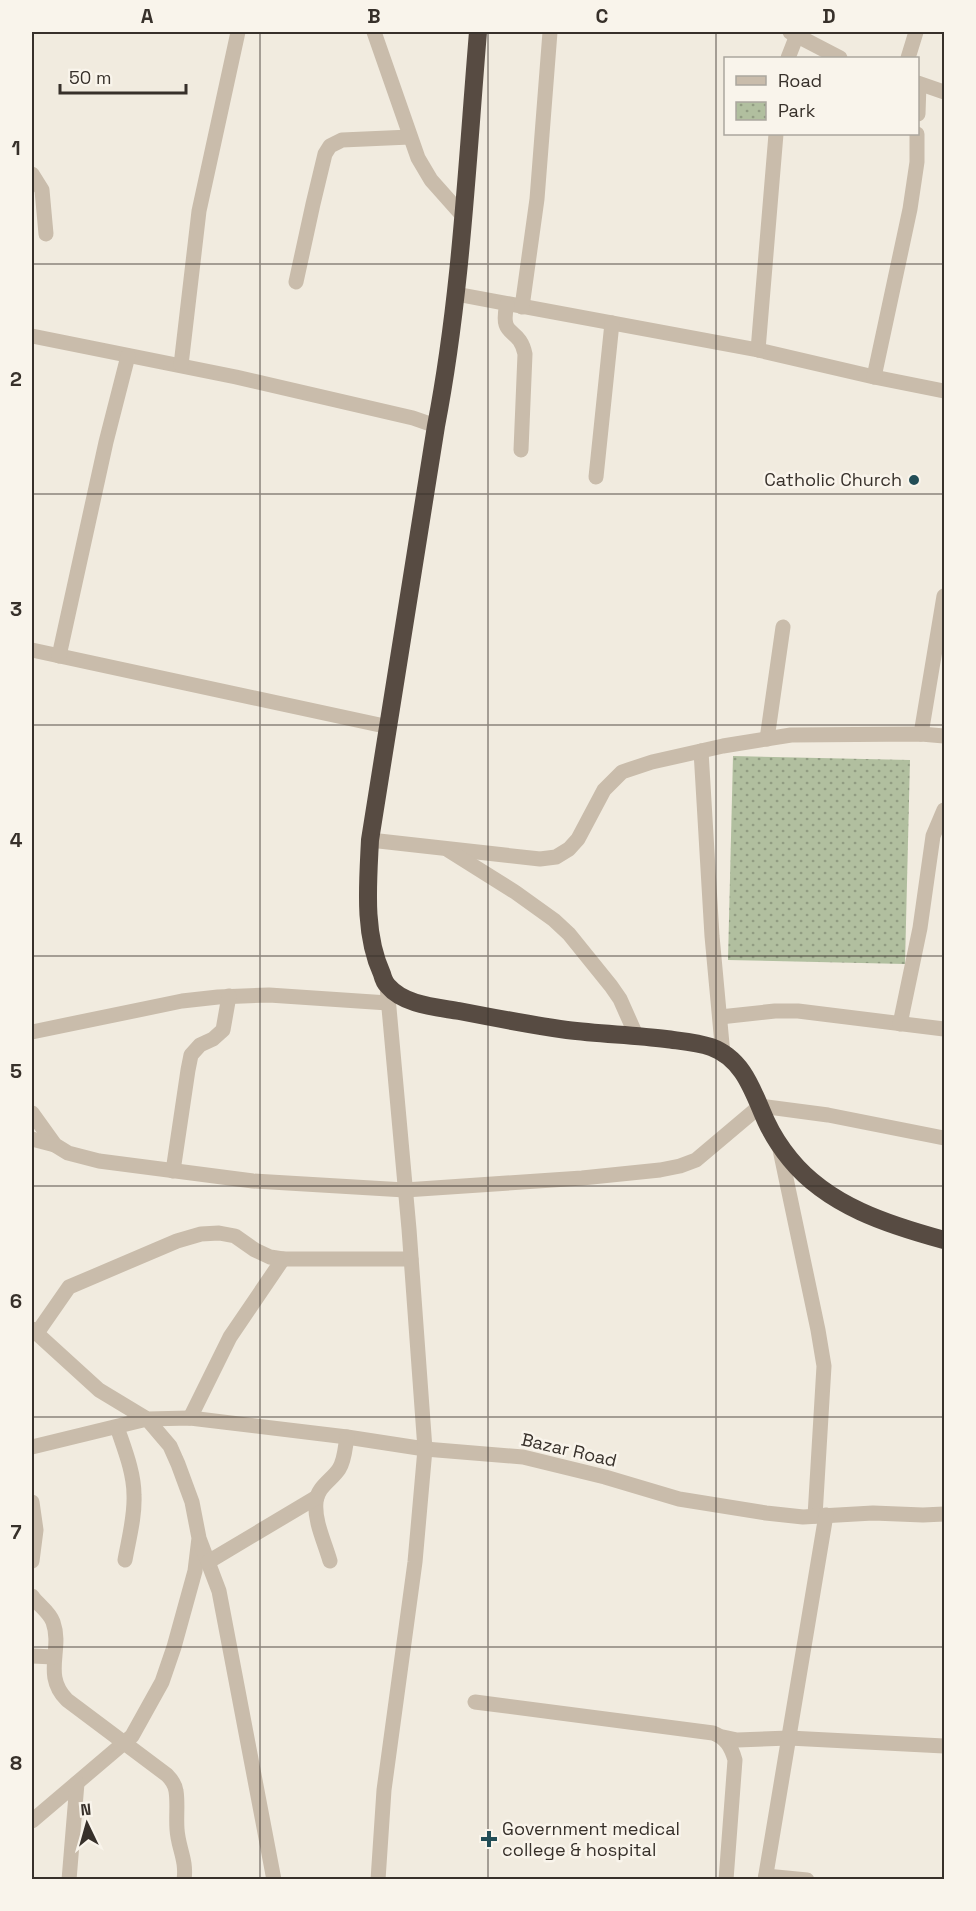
<svg xmlns="http://www.w3.org/2000/svg" width="976" height="1911" font-family="'Space Grotesk',sans-serif">
<style>
.park{fill:url(#park-dots)}
.lines{fill:none;stroke-linecap:round;stroke-linejoin:round}
.minor{stroke:#c9bcab;stroke-width:15}
.highway{stroke:#574b42;stroke-width:18}
.grid{fill:none;stroke:#37302a;stroke-width:1.5;stroke-opacity:0.55}
.poi-dot{fill:#224d56;stroke:#f9f4eb;stroke-width:2}
.labels{text-anchor:middle;stroke-width:5;stroke-linejoin:round;paint-order:stroke}
.poi-label{font-size:18px;fill:#37302a;stroke:#f9f4eb;text-anchor:end}
.street-label{font-size:18px;fill:#37302a;stroke:#f9f4eb}
.neatline{fill:none;stroke:#37302a;stroke-width:2}
.grid-label{font-size:20px;text-anchor:middle;font-weight:bold;fill:#37302a}
</style>
<defs>
<pattern id="park-dots" width="8" height="8" patternUnits="userSpaceOnUse" patternTransform="scale(1.5)"><rect width="8" height="8" fill="#b1bf9f"/><path d="M2 2h.1M6 6h.1" fill="none" stroke="#919c82" stroke-width="1.8" stroke-linecap="round"/></pattern>
</defs>
<rect width="100%" height="100%" fill="#f1ebdf"/>
<polygon class="park" points="733,756 910,760 905,964 728,960"/>
<g class="lines">
<g class="minor">
<polyline points="374,32 418,158 431,180 463,216"/>
<polyline points="790,32 840,58"/>
<polyline points="788,58 797,35"/>
<polyline points="908,58 916,32"/>
<polyline points="918,83 944,92"/>
<polyline points="918,114 919,84"/>
<polyline points="32,174 42,190 46,234"/>
<polyline points="296,282 313,204 325,154 330,146 342,140 410,137"/>
<polyline points="456,294 758,350 874,377 944,391"/>
<path d="M507 304C499 340 519 325 525 354L521 450"/>
<polyline points="522,307 537,199 550,32"/>
<polyline points="32,336 236,377 413,418 436,426"/>
<polyline points="758,350 776,134"/>
<polyline points="181,365 199,211 238,32"/>
<polyline points="874,377 910,209 917,162 917,134"/>
<polyline points="596,477 612,323"/>
<polyline points="32,650 389,727"/>
<polyline points="59,656 106,442 128,356"/>
<polyline points="921,734 944,596"/>
<polyline points="767,739 783,627"/>
<polyline points="701,751 712,936 723,1055"/>
<polyline points="370,840 540,859 556,857 569,849 578,839 604,790 622,772 652,762 723,746 791,735 921,734 944,736"/>
<polyline points="448,850 515,892 554,920 569,934 611,986 620,999 636,1035"/>
<polyline points="720,1017 775,1011 798,1011 944,1029"/>
<polyline points="900,1024 920,928 933,836 944,810"/>
<polyline points="32,1032 182,1001 218,997 269,995 388,1003"/>
<polyline points="32,1113 55,1145 68,1153 99,1161 253,1181 405,1190 582,1178 660,1170 680,1166 696,1160 760,1106 828,1115 944,1138"/>
<polyline points="32,1139 55,1145"/>
<polyline points="779,1145 818,1330 824,1366 815,1516"/>
<polyline points="173,1171 188,1070 191,1055 200,1045 213,1039 223,1030 229,996"/>
<polyline points="32,1329 99,1390 147,1419 190,1418 347,1437 425,1449 523,1457 605,1477 679,1499 766,1513 803,1517 873,1513 923,1515 944,1514"/>
<polyline points="37,1333 69,1287 177,1241 201,1234 219,1233 235,1236 255,1250 270,1257 283,1259 411,1259"/>
<polyline points="190,1418 230,1337 283,1259"/>
<path d="M117 1427C124 1448 134 1472 134 1495 135 1516 129 1538 125 1560"/>
<polyline points="32,1447 147,1419 170,1446 178,1464 192,1502 199,1538 195,1571 174,1647 162,1682 132,1736 32,1821"/>
<polyline points="32,1502 36,1530 32,1561"/>
<polyline points="200,1541 219,1591 274,1880"/>
<path d="M330 1561C325 1543 314 1521 316 1502 317 1487 332 1480 339 1469 345 1460 345 1447 347 1437"/>
<polyline points="208,1562 317,1497"/>
<path d="M32 1596C38 1605 49 1611 53 1622 63 1650 42 1675 67 1700L167 1775C172 1780 175 1784 176 1791 178 1803 176 1816 177 1829 178 1848 187 1860 184 1880"/>
<polyline points="32,1656 54,1657"/>
<path d="M475 1702 713 1733C726 1738 731 1746 735 1760L726 1880"/>
<polyline points="723,1737 737,1740 789,1738 944,1746"/>
<polyline points="766,1876 807,1880"/>
<polyline points="69,1880 77,1783"/>
<polyline points="378,1880 384,1790 415,1562 425,1449 409,1229 387,986"/>
<polyline points="765,1880 826,1515"/>
</g>
<path class="highway" d="M478 32C467 163 461 296 436 426L370 840C368 883 363 933 382 974 383 978 385 983 388 986 404 1005 436 1007 459 1011 495 1018 531 1025 567 1030 600 1034 633 1035 666 1039 680 1041 697 1042 711 1047 744 1059 753 1092 766 1121 772 1134 781 1148 790 1159 828 1206 889 1225 944 1240"/>
</g>
<path class="grid" d="M260 32V1880M488 32V1880M716 32V1880M32 264H944M32 494H944M32 725H944M32 956H944M32 1186H944M32 1417H944M32 1647H944"/>
<g class="poi-dot">
<circle cx="914" cy="480" r="6"/>
<path d="M486 1830h6v6h6v6h-6v6h-6v-6h-6v-6h6z"/>
</g>
<g class="labels">
<g class="poi-label">
<text x="902" y="486">Catholic Church</text>
<text x="502" y="1835" text-anchor="start">Government medical<tspan x="502" dy="21">college &amp; hospital</tspan></text>
</g>
<g class="street-label">
<text transform="translate(569 1450) rotate(13)" y="6">Bazar Road</text>
</g>
</g>
<rect width="976" height="1911" fill="none" stroke="#f9f4eb" stroke-width="66"/>
<rect x="724" y="57" width="195" height="78" fill="#f9f4eb" stroke="#aba69e" stroke-width="1.5"/>
<rect x="736" y="76" width="30" height="9" fill="#c9bcab" stroke="#aba69e" stroke-width="1.5"/>
<text x="778" y="87" font-size="18" fill="#37302a">Road</text>
<rect x="736" y="102" width="30" height="18" fill="url(#park-dots)" stroke="#aba69e" stroke-width="1.5"/>
<text x="778" y="117" font-size="18" fill="#37302a">Park</text>
<g transform="translate(87 1824) rotate(355)" stroke="#f9f4eb" stroke-width="4.5" paint-order="stroke">
<path d="M0-4.5L10 22L0 15L-10 22Z" fill="#37302a"/>
<text y="-9" font-size="16" font-weight="bold" text-anchor="middle" fill="#37302a">N</text>
</g>
<path d="M60 84v9h126v-9" fill="none" stroke="#37302a" stroke-width="3"/>
<text x="69" y="84" font-size="18" fill="#37302a" stroke="#f9f4eb" stroke-width="4.5" paint-order="stroke">50 m</text>
<rect x="33" y="33" width="910" height="1845" class="neatline"/>
<g class="grid-label">
<text x="147" y="23">A</text>
<text x="374" y="23">B</text>
<text x="602" y="23">C</text>
<text x="829" y="23">D</text>
<text x="16" y="155">1</text>
<text x="16" y="386">2</text>
<text x="16" y="616">3</text>
<text x="16" y="847">4</text>
<text x="16" y="1078">5</text>
<text x="16" y="1308">6</text>
<text x="16" y="1539">7</text>
<text x="16" y="1770">8</text>
</g>
</svg>
